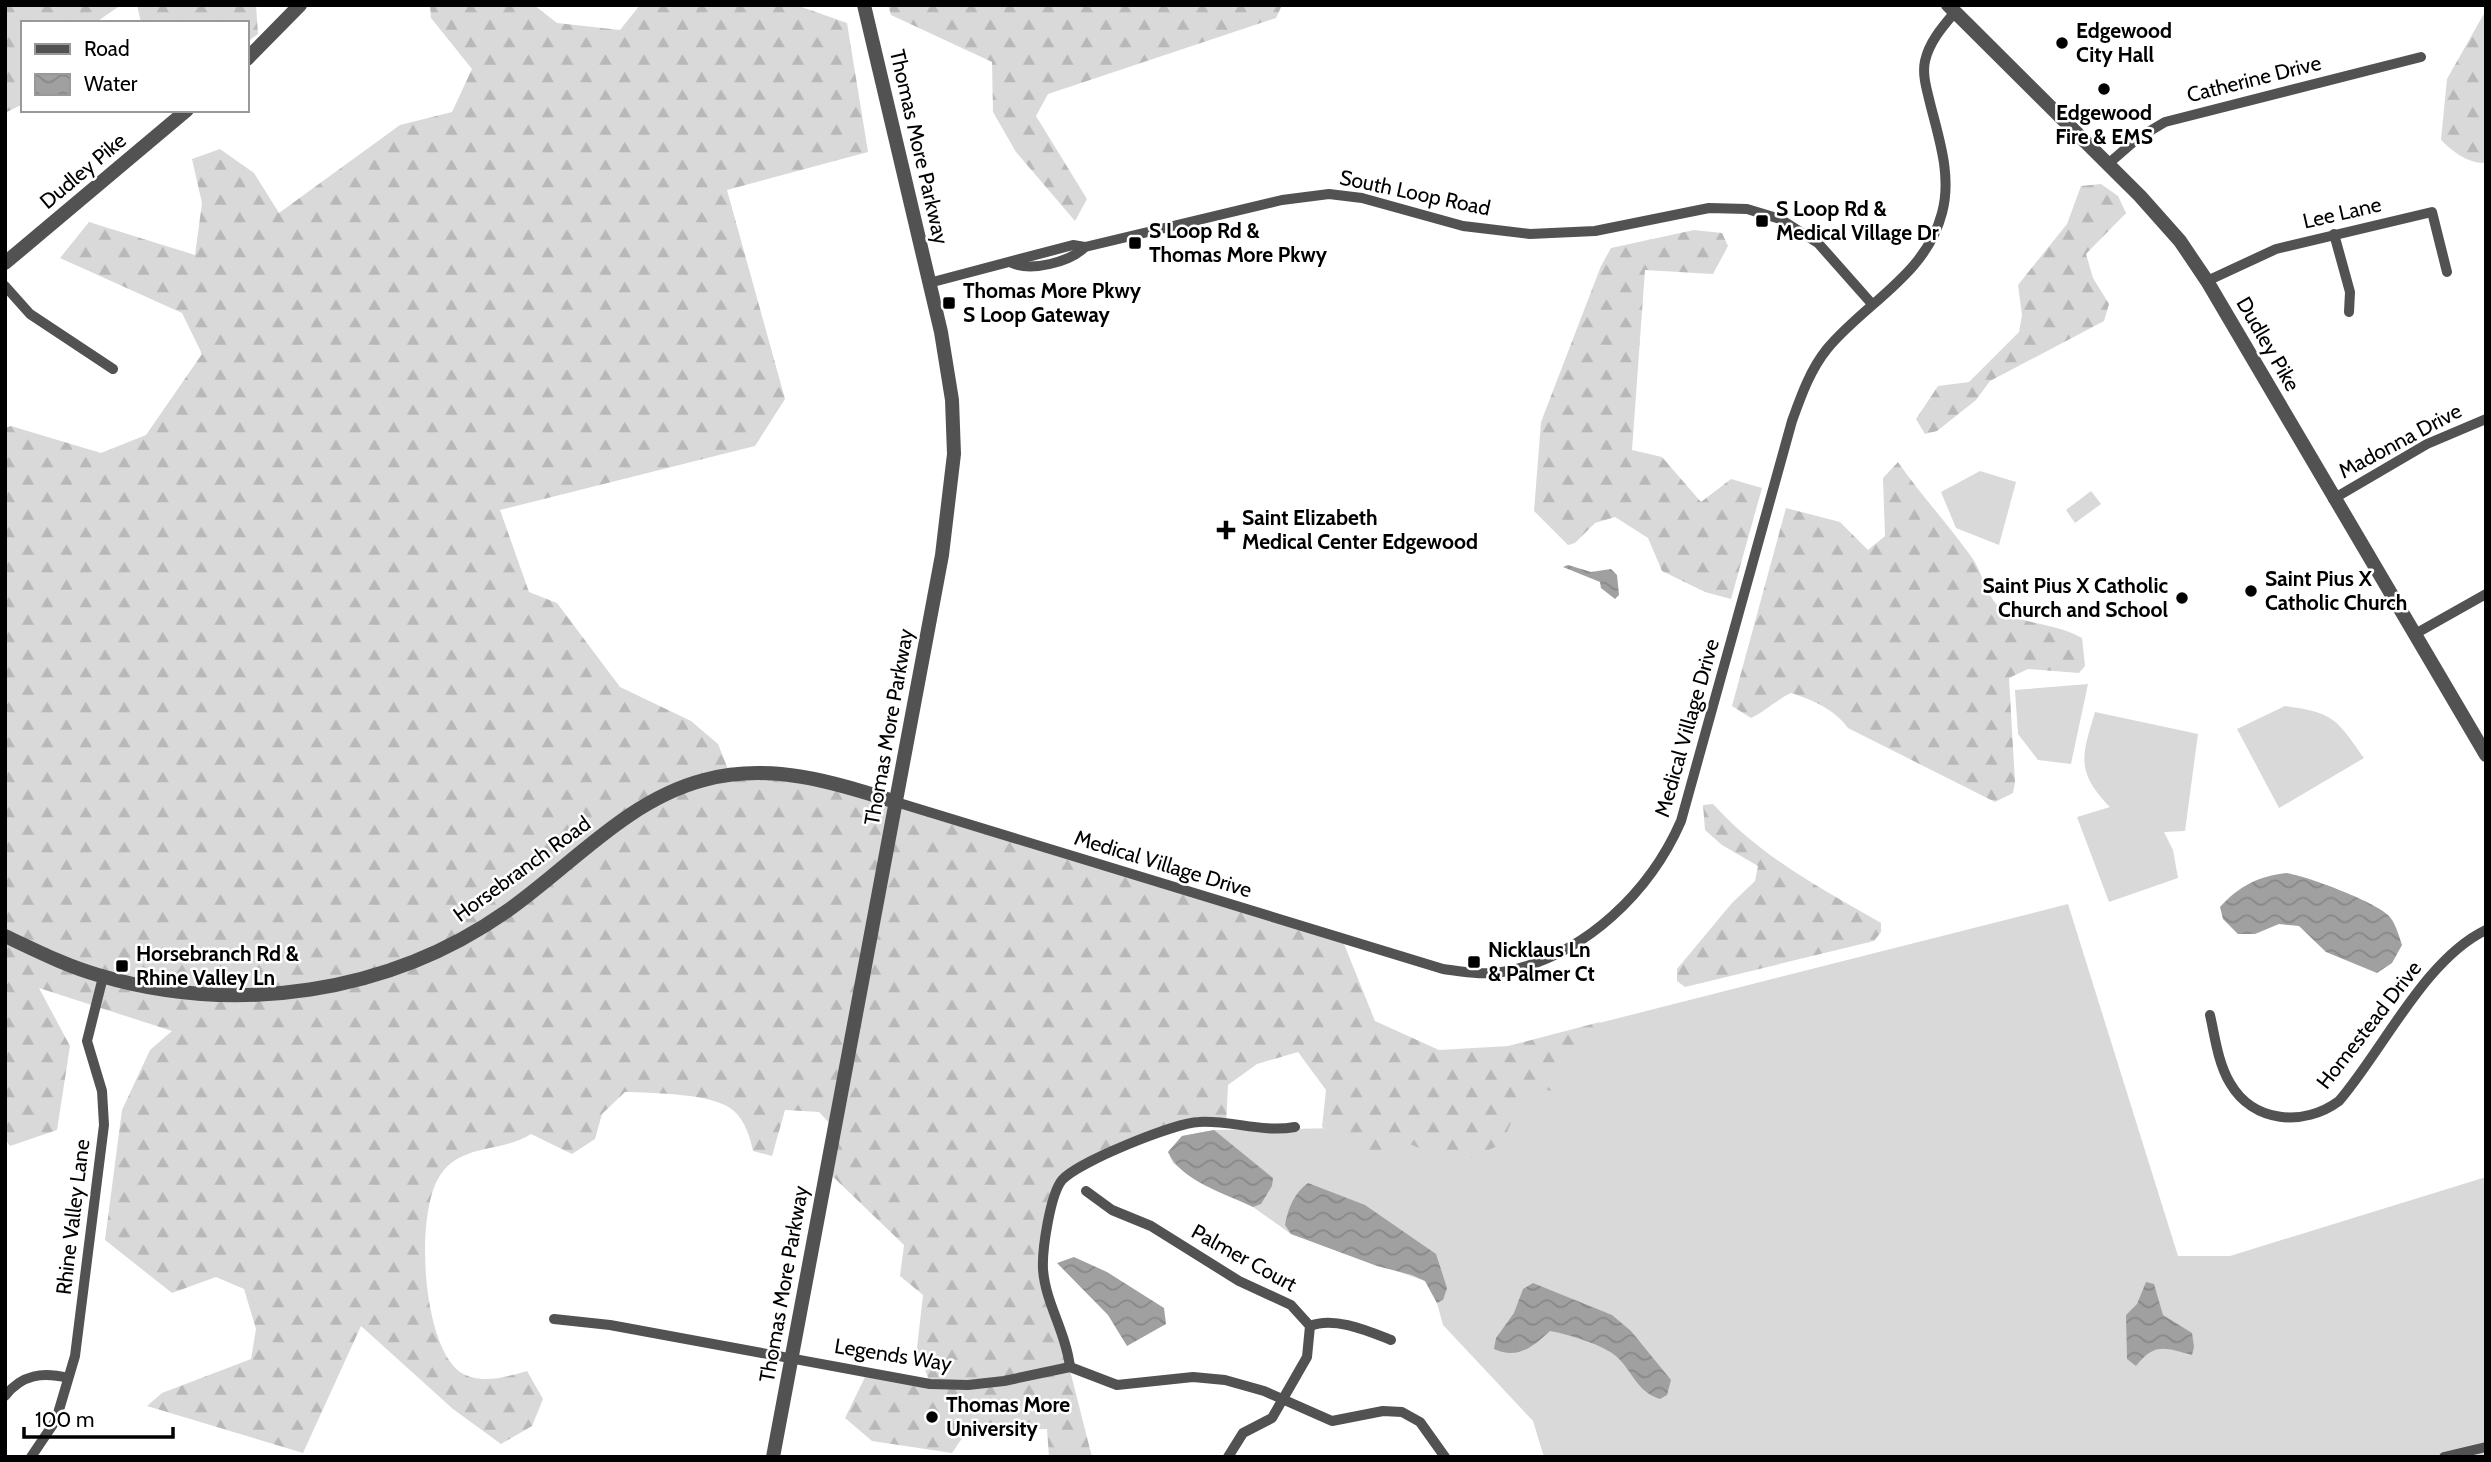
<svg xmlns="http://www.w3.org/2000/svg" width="2491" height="1462" font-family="Cabin,sans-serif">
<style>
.grass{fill:#d9d9d9}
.forest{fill:url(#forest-firs)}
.water{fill:url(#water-waves)}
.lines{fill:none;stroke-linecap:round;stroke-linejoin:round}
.minor{stroke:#525252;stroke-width:10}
.tertiary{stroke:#525252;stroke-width:14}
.poi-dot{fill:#000;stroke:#fff;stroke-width:2.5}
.labels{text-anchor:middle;stroke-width:5;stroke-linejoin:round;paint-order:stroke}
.poi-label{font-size:21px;font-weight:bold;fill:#000;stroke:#fff;text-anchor:start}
.street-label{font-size:21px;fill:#000;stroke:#fff}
</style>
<defs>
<pattern id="forest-firs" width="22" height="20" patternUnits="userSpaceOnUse" patternTransform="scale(1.75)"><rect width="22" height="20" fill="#d9d9d9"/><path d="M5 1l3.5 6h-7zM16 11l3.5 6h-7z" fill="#b8b8b8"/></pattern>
<pattern id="water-waves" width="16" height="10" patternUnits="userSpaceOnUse" patternTransform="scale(1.75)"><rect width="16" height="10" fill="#a0a0a0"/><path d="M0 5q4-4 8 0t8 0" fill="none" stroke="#888"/></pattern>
</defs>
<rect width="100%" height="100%" fill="#fff"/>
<g class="grass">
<polygon points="1980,471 2016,482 1999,545 1956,528 1941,492"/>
<polygon points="2091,491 2101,504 2075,523 2066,510"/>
<polygon points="2088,684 2071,764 2038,760 2018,734 2015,690"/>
<path d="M2285 706C2333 712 2337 719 2364 758L2279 808 2237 729Z"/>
<path d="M2095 712 2198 734 2185 831 2164 832 2173 850 2178 878 2109 902 2077 817 2110 807C2075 771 2082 756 2095 712Z"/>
<polygon points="2068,904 2178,1256 2230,1256 2486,1177 2486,1457 1544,1457 1533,1421 1443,1325 1437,1303 1425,1281 1291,1234 1253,1207 1187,1174 1173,1163 1168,1152 1182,1136 1214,1130 1344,1128 1339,1089"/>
</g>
<g class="forest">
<polygon points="5,5 121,5 95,23 23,23 23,104 5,113"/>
<polygon points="137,5 256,5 258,34 247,42 247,23 141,23"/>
<path d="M430 5H534L557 23 620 30 640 5H796L847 23 868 152 727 190 785 399 755 446 500 510 529 592 557 603 620 687 691 721 718 744 730 774 784 773 1342 939 1375 1021 1439 1050 1509 1046 1600 1022 1553 1091 1526 1087 1502 1144 1458 1164 1407 1143 1368 1157 1322 1127 1326 1090 1298 1052 1257 1064 1228 1085 1226 1125C1165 1117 1112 1156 1060 1183L1043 1264 1092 1457H1049L1047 1429 967 1431 952 1453 872 1441 845 1418 867 1373 930 1383 917 1348 923 1295 900 1276 904 1245 826 1170 834 1128 819 1112 785 1110 772 1156 753 1151C750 1137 745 1121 734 1111 715 1093 651 1093 625 1092L602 1114 595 1139 572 1154 531 1134C502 1153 463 1143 441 1174 414 1211 422 1345 460 1372 480 1385 506 1377 527 1371L543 1399 532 1426 501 1444 453 1409 361 1326 303 1453 147 1406 162 1393 251 1359 256 1329 244 1289 216 1277 172 1293 105 1240 122 1110 150 1050 172 1031 39 988 70 1046 57 1130 10 1146 5 1139V428L11 426 101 453 146 435 202 354 182 313 60 258 89 222 195 255 202 203 192 159 220 149 254 173 279 213 400 125 452 112 472 69 431 18Z"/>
<polygon points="888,5 1282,5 1276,18 1048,94 1036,116 1087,199 1075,221 1016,152 993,112 992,62 891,15"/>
<path d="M2486 10V163C2468 164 2453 152 2441 140L2447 79Z"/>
<polygon points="2101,184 2118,196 2126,213 2086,254 2093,278 2109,304 2104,321 1990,381 1976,400 1937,431 1925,434 1916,419 1938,386 1969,382 2019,332 2022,315 2018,285 2067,224 2081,186"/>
<polygon points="1694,230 1722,233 1728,246 1713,274 1645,270 1632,450 1662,457 1701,502 1731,479 1762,488 1731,599 1705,592 1662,571 1648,538 1615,517 1595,523 1575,543 1568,545 1534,511 1541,422 1601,266 1611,248"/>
<path d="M1898 462C1920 494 1947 523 1970 555 1986 576 1985 603 2011 615 2034 626 2055 623 2082 638L2085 666 2079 673 2028 669 2009 678 2015 782 2013 793 1995 802 1848 728C1834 709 1813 700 1791 693 1776 700 1766 711 1751 718L1732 706 1786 508 1840 522 1868 550 1885 536 1883 478Z"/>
<path d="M1713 804C1761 857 1820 888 1881 923V932L1874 941 1685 987 1677 981V969L1732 903 1755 881 1758 866 1722 845 1705 830 1703 805Z"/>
</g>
<g class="water">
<polygon points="1568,565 1591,572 1611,569 1617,575 1619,595 1615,599 1601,588 1600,582 1563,567"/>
<path d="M2286 873C2307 876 2373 901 2388 915 2395 921 2399 936 2402 945L2392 963 2377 973 2326 952 2299 926 2279 924 2255 934H2238L2223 919 2220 907C2239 886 2259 876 2286 873Z"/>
<path d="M1214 1130 1273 1178 1272 1186 1261 1204 1253 1207C1226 1194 1181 1181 1168 1152L1182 1136Z"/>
<path d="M1308 1183 1365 1205 1436 1254 1447 1288 1443 1300 1437 1303 1425 1281 1412 1275 1377 1266 1291 1234 1285 1225C1288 1208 1294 1193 1308 1183Z"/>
<polygon points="1074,1257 1107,1272 1164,1308 1166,1324 1127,1346 1108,1315 1057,1263"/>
<path d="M2146 1282 2154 1284 2163 1315 2192 1333 2194 1347 2192 1355C2165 1348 2155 1342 2136 1366L2127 1359 2126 1315 2137 1304Z"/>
<path d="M1533 1283 1612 1315 1631 1331 1671 1380 1667 1395 1660 1399C1637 1392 1633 1372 1617 1357 1604 1345 1568 1334 1550 1331 1533 1347 1517 1360 1494 1349L1496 1338 1514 1313 1523 1289Z"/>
</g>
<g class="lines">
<g class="minor">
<polyline points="2108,164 2138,138 2165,122 2421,57"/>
<polyline points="2334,234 2350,292 2349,312"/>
<path d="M1012 263C1031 272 1070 262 1085 247"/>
<polyline points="2207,281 2276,249 2432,212 2447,272"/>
<polyline points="929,283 1073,245 1085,247 1282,200 1329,194 1362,198 1463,226 1530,234 1595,231 1709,208 1747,209 1780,219 1818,243 1872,304"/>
<polyline points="5,286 30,314 113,369"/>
<polyline points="2333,499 2427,444 2486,419"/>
<polyline points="2415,634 2486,594"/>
<path d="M896 802 1443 969C1465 972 1486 976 1508 971 1586 954 1650 892 1681 821L1792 421C1801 396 1810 370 1827 349 1865 303 1926 275 1942 213 1952 176 1939 139 1930 103 1927 90 1922 75 1925 61 1929 42 1943 26 1955 12"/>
<path d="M2210 1015C2215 1037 2218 1063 2230 1083 2253 1123 2304 1127 2339 1101 2383 1050 2425 959 2486 930"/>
<polyline points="1086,1191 1112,1210 1151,1226 1239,1281 1291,1305 1310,1326 1307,1357 1272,1418 1243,1433 1228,1457"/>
<polyline points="554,1319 610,1325 930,1384 968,1385 1004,1381 1070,1367 1117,1385 1193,1377 1225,1380 1264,1391 1332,1421 1383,1411 1402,1412 1420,1422 1445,1457"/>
<path d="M1310 1326C1334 1316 1368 1331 1391 1340"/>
<path d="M1070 1367C1066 1332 1045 1302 1043 1269 1042 1250 1050 1195 1062 1180 1078 1162 1174 1123 1199 1122 1231 1120 1262 1133 1295 1127"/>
<path d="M5 1396C22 1374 43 1372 68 1378"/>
<polyline points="31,1457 56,1420 75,1356 104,1125 102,1091 87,1041 103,977"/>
<polyline points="2444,1457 2486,1447"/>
</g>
<g class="tertiary">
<polyline points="1948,5 2140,196 2180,241 2207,281 2486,755"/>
<polyline points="247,59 300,5"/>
<polyline points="5,263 187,110"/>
<path d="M5 936C35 950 66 966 98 975 236 1016 389 994 507 911 571 866 627 800 704 780 770 762 834 782 896 802"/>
<polyline points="773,1457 942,555 954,454 952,400 941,332 864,5"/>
</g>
</g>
<g class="poi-dot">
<circle cx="2062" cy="43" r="7"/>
<circle cx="2104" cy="89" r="7"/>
<rect x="1755" y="214" width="14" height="14" rx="3.5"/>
<rect x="1128" y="236" width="14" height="14" rx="3.5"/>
<rect x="942" y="296" width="14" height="14" rx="3.5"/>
<path d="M1222.5 519.5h7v7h7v7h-7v7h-7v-7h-7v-7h7z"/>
<circle cx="2251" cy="591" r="7"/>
<circle cx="2182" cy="598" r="7"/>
<rect x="1467" y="955" width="14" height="14" rx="3.5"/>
<rect x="115" y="959" width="14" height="14" rx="3.5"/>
<circle cx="932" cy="1417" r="7"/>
</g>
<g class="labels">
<g class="poi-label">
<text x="2076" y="38">Edgewood<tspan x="2076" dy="24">City Hall</tspan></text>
<text x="2104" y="120" text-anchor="middle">Edgewood<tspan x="2104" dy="24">Fire &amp; EMS</tspan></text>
<text x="1776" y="216">S Loop Rd &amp;<tspan x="1776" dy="24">Medical Village Dr</tspan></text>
<text x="1149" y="238">S Loop Rd &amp;<tspan x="1149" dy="24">Thomas More Pkwy</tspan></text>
<text x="963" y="298">Thomas More Pkwy<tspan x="963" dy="24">S Loop Gateway</tspan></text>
<text x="1242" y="525">Saint Elizabeth<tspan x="1242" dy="24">Medical Center Edgewood</tspan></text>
<text x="2265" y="586">Saint Pius X<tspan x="2265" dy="24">Catholic Church</tspan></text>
<text x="2168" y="593" text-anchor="end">Saint Pius X Catholic<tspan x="2168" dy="24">Church and School</tspan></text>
<text x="1488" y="957">Nicklaus Ln<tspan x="1488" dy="24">&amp; Palmer Ct</tspan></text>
<text x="136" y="961">Horsebranch Rd &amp;<tspan x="136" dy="24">Rhine Valley Ln</tspan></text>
<text x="946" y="1412">Thomas More<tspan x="946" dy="24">University</tspan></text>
</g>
<g class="street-label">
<text transform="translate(2254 79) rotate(-14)" y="7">Catherine Drive</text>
<text transform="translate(919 147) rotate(77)" y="7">Thomas More Parkway</text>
<text transform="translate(83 171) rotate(-40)" y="7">Dudley Pike</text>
<text transform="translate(1415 193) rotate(12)" y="7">South Loop Road</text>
<text transform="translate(2342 213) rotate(-13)" y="7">Lee Lane</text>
<text transform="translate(2268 344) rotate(60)" y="7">Dudley Pike</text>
<text transform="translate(2400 441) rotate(-28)" y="7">Madonna Drive</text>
<text transform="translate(889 727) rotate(-80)" y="7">Thomas More Parkway</text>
<text transform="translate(1687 728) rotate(-74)" y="7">Medical Village Drive</text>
<text transform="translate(1163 864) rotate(17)" y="7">Medical Village Drive</text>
<text transform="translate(522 869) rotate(-36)" y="7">Horsebranch Road</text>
<text transform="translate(2369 1025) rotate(-52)" y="7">Homestead Drive</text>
<text transform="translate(73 1217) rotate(-83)" y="7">Rhine Valley Lane</text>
<text transform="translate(1244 1258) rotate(29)" y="7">Palmer Court</text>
<text transform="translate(784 1284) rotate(-80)" y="7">Thomas More Parkway</text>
<text transform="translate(893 1355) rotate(9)" y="7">Legends Way</text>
</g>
</g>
<rect width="2491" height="1462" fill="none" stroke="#000000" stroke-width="14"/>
<rect x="21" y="21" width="228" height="91" fill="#ffffff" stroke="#999999" stroke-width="2"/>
<rect x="35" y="44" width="35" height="10" fill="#525252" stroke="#999999" stroke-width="2"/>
<text x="84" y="56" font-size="21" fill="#000000">Road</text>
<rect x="35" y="74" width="35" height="21" fill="url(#water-waves)" stroke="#999999" stroke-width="2"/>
<text x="84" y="91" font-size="21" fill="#000000">Water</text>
<path d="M24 1427v10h149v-10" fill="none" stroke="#000000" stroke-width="3.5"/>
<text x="35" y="1427" font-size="21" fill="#000000" stroke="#ffffff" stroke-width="5" paint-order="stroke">100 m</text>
</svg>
